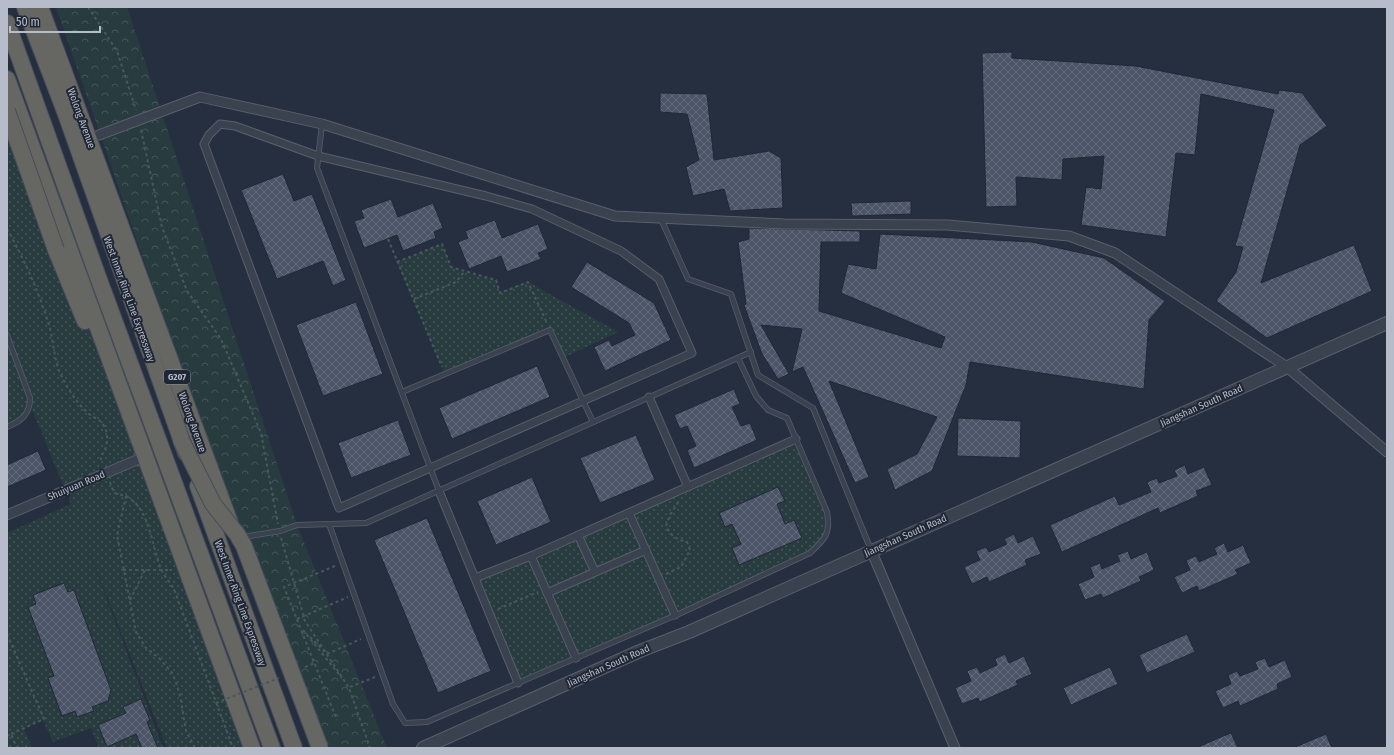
<svg xmlns="http://www.w3.org/2000/svg" width="1394" height="755" font-family="'Fira Sans Condensed',sans-serif">
<style>
.grass{fill:url(#grass-dots)}
.park{fill:url(#park-crowns)}
.building{fill:url(#building-cross-hatch);stroke:#212836}
.lines{fill:none;stroke-linecap:round;stroke-linejoin:round}
.service-casing{stroke:#585f6d;stroke-width:6}
.pedestrian-casing{stroke:#585f6d;stroke-width:9}
.minor-casing{stroke:#585f6d;stroke-width:11}
.tertiary-casing{stroke:#585f6d;stroke-width:14}
.trunk-casing{stroke:#454c5a;stroke-width:18}
.path{stroke:#46595d;stroke-width:2;stroke-dasharray:3 3;stroke-linecap:butt}
.service{stroke:#3a414f;stroke-width:4.5}
.pedestrian{stroke:#3a414f;stroke-width:7}
.minor{stroke:#3a414f;stroke-width:9}
.tertiary{stroke:#3a414f;stroke-width:12}
.trunk{stroke:#666663;stroke-width:16}
.trunk-bridge-casing{stroke:#454c5a;stroke-width:18;stroke-linecap:butt}
.path-bridge{stroke:#46595d;stroke-width:2;stroke-dasharray:3 3;stroke-linecap:butt}
.trunk-bridge{stroke:#666663;stroke-width:16}
.labels{text-anchor:middle;stroke-width:4;stroke-linejoin:round;paint-order:stroke}
.shield{fill:#1f2634;stroke:#898f9d;stroke-width:1}
.shield-label{font-size:9px;font-weight:bold;fill:#b6bcca}
.street-label{font-size:10px;fill:#b6bcca;stroke:#1f2634}
</style>
<defs>
<pattern id="grass-dots" width="8" height="8" patternUnits="userSpaceOnUse"><rect width="8" height="8" fill="#283c40"/><path d="M2 2h.1M6 6h.1" fill="none" stroke="#45565a" stroke-width="1.8" stroke-linecap="round"/></pattern>
<pattern id="park-crowns" width="20" height="18" patternUnits="userSpaceOnUse"><rect width="20" height="18" fill="#283c40"/><path d="M2 6a3 3 0 1 1 6 0M12 15a3 3 0 1 1 6 0" fill="none" stroke="#45565a"/></pattern>
<pattern id="building-cross-hatch" width="8" height="8" patternUnits="userSpaceOnUse"><rect width="8" height="8" fill="#4c5568"/><path d="M0 0l8 8M0 8l8-8" fill="none" stroke="#646c7c"/></pattern>
</defs>
<rect width="100%" height="100%" fill="#262f3f"/>
<g class="grass">
<polygon points="20,117 252,748 167,748 86,544 163,748 99,748 91,728 53,742 43,720 24,728 32,748 7,748 7,533 71,504 31,407 25,417 7,427 7,123"/>
<polygon points="442,244 451,267 464,272 496,280 500,292 528,282 618,332 563,358 550,330 445,374 397,262"/>
<polygon points="796,439 827,512 825,538 810,553 675,615 518,683 475,578"/>
</g>
<polygon class="park" points="56,7 127,7 297,525 387,748 313,748"/>
<g class="building">
<polygon points="1012,52 1012,58 1136,66 1278,94 1279,90 1302,93 1327,126 1300,145 1261,283 1354,245 1372,291 1267,338 1216,301 1236,272 1243,247 1235,246 1274,110 1201,94 1195,155 1176,153 1166,237 1081,225 1086,187 1101,189 1104,156 1063,159 1062,180 1016,177 1017,206 986,207 982,53"/>
<polygon points="660,93 707,94 714,160 769,151 781,158 783,208 730,211 724,189 693,196 686,167 699,160 687,114 660,112"/>
<polygon points="283,174 294,201 312,194 346,280 333,286 323,261 277,279 241,190"/>
<polygon points="391,199 398,217 433,203 443,228 434,232 436,238 403,251 397,235 364,248 354,221 364,218 361,210"/>
<polygon points="911,201 911,214 852,216 851,203"/>
<polygon points="495,220 502,238 538,224 548,249 538,253 541,259 507,272 501,256 469,269 458,242 468,238 465,231"/>
<polygon points="749,228 860,231 860,242 821,242 819,311 941,348 945,337 841,293 848,264 876,269 880,234 1032,242 1104,258 1165,301 1149,320 1144,389 970,362 966,385 932,471 895,490 887,469 917,454 937,417 829,381 869,477 855,483 803,367 792,372 802,329 761,325 789,374 778,379 762,354 744,305 746,304 738,242 749,239"/>
<polygon points="587,262 654,303 671,340 605,371 594,347 609,340 612,346 635,335 629,323 571,287"/>
<polygon points="356,302 383,374 323,396 296,325"/>
<polygon points="537,366 550,397 452,439 439,408"/>
<polygon points="734,389 740,404 732,407 741,426 750,423 757,440 694,468 687,450 696,446 687,426 680,429 674,415"/>
<polygon points="958,418 1021,421 1020,458 957,456"/>
<polygon points="398,420 411,455 351,478 338,443"/>
<polygon points="636,435 655,480 600,503 580,458"/>
<polygon points="38,451 46,470 7,487 7,465"/>
<polygon points="1185,465 1188,474 1204,467 1212,485 1196,491 1198,496 1160,513 1158,508 1062,552 1050,525 1115,496 1119,505 1151,492 1147,482 1157,478 1159,483 1177,476 1174,470"/>
<polygon points="532,477 551,522 496,545 477,501"/>
<polygon points="778,487 785,501 777,504 785,524 794,520 802,538 739,565 732,548 741,544 732,524 725,527 719,513"/>
<polygon points="427,518 491,671 438,693 374,540"/>
<polygon points="1014,534 1018,543 1033,536 1041,554 1025,560 1027,565 989,582 987,577 972,584 964,567 980,560 976,551 986,547 989,552 1007,544 1004,539"/>
<polygon points="1224,543 1228,552 1243,545 1251,563 1235,570 1238,574 1199,591 1197,586 1182,593 1174,577 1190,570 1186,560 1196,556 1199,562 1217,554 1214,548"/>
<polygon points="1128,551 1131,559 1147,552 1154,570 1139,577 1141,581 1103,598 1101,594 1085,600 1078,584 1094,577 1090,567 1100,563 1102,569 1120,561 1117,555"/>
<polygon points="64,583 68,592 74,590 111,690 108,701 92,707 94,711 77,717 75,711 62,716 48,678 54,676 28,607 36,604 33,595"/>
<polygon points="1187,634 1195,652 1147,673 1139,655"/>
<polygon points="1005,654 1009,663 1024,656 1032,674 1016,681 1018,685 980,702 978,698 962,704 955,688 971,681 967,671 977,667 980,673 997,665 995,659"/>
<polygon points="1265,658 1269,667 1285,660 1292,677 1277,684 1278,689 1240,706 1238,701 1223,708 1215,691 1231,684 1228,675 1237,671 1240,676 1258,669 1255,662"/>
<polygon points="1110,667 1118,684 1071,705 1063,688"/>
<polygon points="141,699 150,720 147,722 158,748 142,748 136,734 107,747 98,725 126,713 123,707"/>
<polygon points="1231,733 1238,748 1196,748 1221,737"/>
<polygon points="1326,734 1332,748 1293,748"/>
</g>
<g class="lines">
<g class="service-casing">
<g id="service">
<polyline points="322,124 317,168 439,491"/>
<polyline points="661,219 688,279 731,294 758,375 813,408 871,550"/>
<path d="M7 335 30 398C30 415 21 421 7 427"/>
<polyline points="402,392 550,330 593,422"/>
<path d="M329 524 393 704 405 723 427 722 681 613 810 553C825 539 831 534 827 512L787 418 768 410 756 396 738 358"/>
<polyline points="243,537 280,531 297,525 366,523 751,352"/>
</g>
</g>
<g class="pedestrian-casing">
<g id="pedestrian">
<polygon points="220,124 235,126 318,156 486,196 532,209 621,251 659,279 692,353 339,508 204,144 209,135"/>
<polyline points="649,397 688,487"/>
<polyline points="439,491 518,683"/>
<polyline points="629,513 675,615"/>
<polyline points="578,535 595,572"/>
<polyline points="531,556 576,658"/>
<polyline points="475,578 531,556 796,439"/>
<polyline points="547,593 646,550"/>
</g>
</g>
<g class="minor-casing">
<g id="minor">
<polyline points="99,135 200,97 322,124 615,216 784,224 948,225 1069,236 1115,253 1287,367 1387,452"/>
<polyline points="7,515 146,456"/>
<polyline points="871,550 955,748"/>
</g>
</g>
<g class="tertiary-casing">
<polyline id="tertiary" points="423,748 640,651 689,632 1387,323"/>
</g>
<g class="trunk-casing">
<g id="trunk">
<polyline points="25,7 66,114 186,453"/>
<polyline points="40,7 230,523"/>
<polyline points="7,23 98,277 272,748"/>
<polyline points="7,79 252,748"/>
<polyline points="56,250 85,321"/>
<polyline points="198,486 294,748"/>
</g>
</g>
<g class="path">
<polyline points="88,7 117,51 136,110"/>
<polyline points="141,130 162,227 187,291 221,339 261,433 278,524"/>
<path d="M7 229C24 259 39 292 49 325 54 343 54 364 64 381 70 392 77 403 87 412 91 416 96 418 100 421 110 430 109 448 100 457L103 463"/>
<polyline points="388,239 442,367"/>
<polyline points="397,262 442,244 451,267 496,280 500,293 528,282 547,323"/>
<polyline points="414,299 456,282 464,272"/>
<polyline points="110,482 114,493 126,496 117,535 136,632 146,648 159,658 173,674 180,695 186,731 195,748"/>
<path d="M126 496C151 509 151 547 162 571 165 577 170 583 174 589L233 748"/>
<polyline points="281,538 305,621 349,688 370,748"/>
<polyline points="335,566 284,587 337,720"/>
<polyline points="123,570 172,570"/>
<path d="M666 574 681 567 690 550 687 542C676 539 671 536 666 526L670 515 679 501"/>
<polyline points="130,600 145,570"/>
<polyline points="498,609 538,592"/>
<polyline points="297,619 348,597"/>
<polyline points="303,630 342,678"/>
<polyline points="7,634 44,719 11,734"/>
<polyline points="310,637 324,651"/>
<polyline points="327,654 361,639"/>
<polyline points="350,687 375,677"/>
<polyline points="7,736 11,734 17,748"/>
</g>
<use href="#service" class="service"/>
<use href="#pedestrian" class="pedestrian"/>
<use href="#minor" class="minor"/>
<use href="#tertiary" class="tertiary"/>
<use href="#trunk" class="trunk"/>
<g class="trunk-bridge-casing">
<g id="trunk-bridge">
<polyline points="7,111 56,250"/>
<polyline points="181,440 213,504 237,534 244,546 320,748"/>
</g>
</g>
<g class="path-bridge">
<polyline points="305,667 315,663"/>
<polyline points="216,703 279,678"/>
</g>
<use href="#trunk-bridge" class="trunk-bridge"/>
</g>
<g class="labels">
<rect class="shield" x="164" y="370" width="26" height="14" rx="3"/>
<g class="shield-label">
<text x="177" y="380">G207</text>
</g>
<g class="street-label">
<text transform="translate(82 118) rotate(70)" y="4">Wolong Avenue</text>
<text transform="translate(130 299) rotate(70)" y="4">West Inner Ring Line Expressway</text>
<text transform="translate(1201 405) rotate(-24)" y="4">Jiangshan South Road</text>
<text transform="translate(193 422) rotate(70)" y="4">Wolong Avenue</text>
<text transform="translate(76 485) rotate(-23)" y="4">Shuiyuan Road</text>
<text transform="translate(905 535) rotate(-24)" y="4">Jiangshan South Road</text>
<text transform="translate(241 603) rotate(70)" y="4">West Inner Ring Line Expressway</text>
<text transform="translate(608 665) rotate(-24)" y="4">Jiangshan South Road</text>
</g>
</g>
<rect width="1394" height="755" fill="none" stroke="#b6bcca" stroke-width="16"/>
<path d="M10 26v6h90v-6" fill="none" stroke="#b6bcca" stroke-width="2"/>
<text x="16" y="26" font-size="12" fill="#b6bcca" stroke="#1f2634" stroke-width="3" paint-order="stroke">50 m</text>
</svg>
